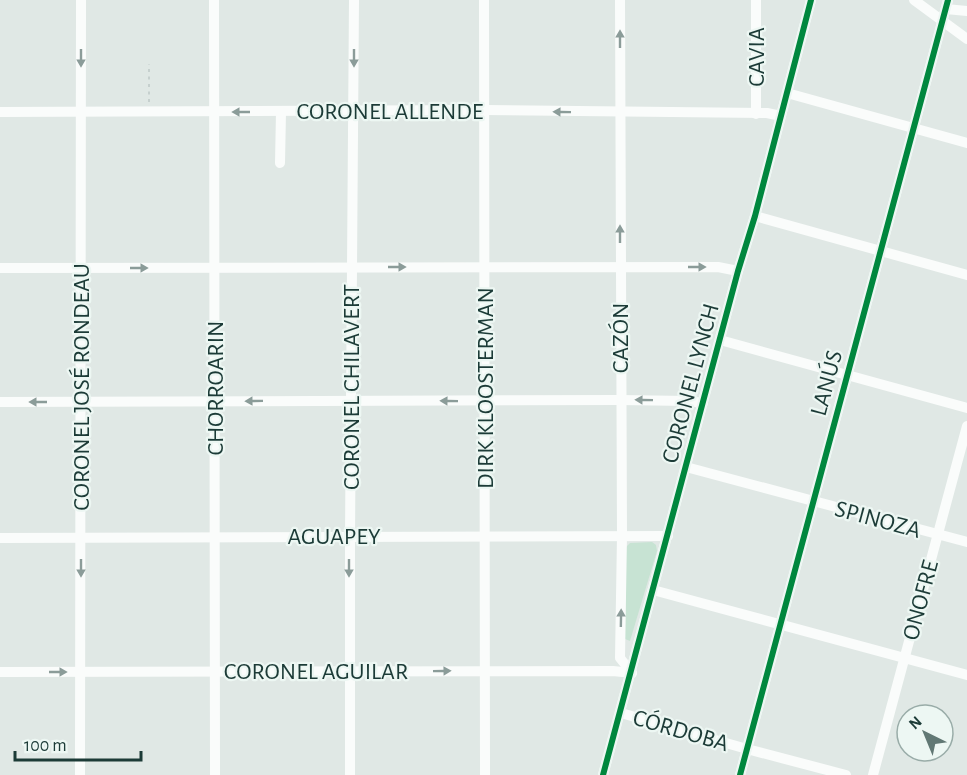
<svg xmlns="http://www.w3.org/2000/svg" width="967" height="775" font-family="'Alegreya Sans',sans-serif">
<style>
.green{fill:#c7e3d3}
.lines{fill:none;stroke-linecap:round;stroke-linejoin:round}
.path{stroke:#bdc8c6;stroke-width:1.5;stroke-dasharray:3 4.5;stroke-linecap:butt}
.minor{stroke:#fafcfb;stroke-width:10}
.cycleway-casing{stroke:#edf7f3;stroke-width:10}
.cycleway{stroke:#00873e;stroke-width:6}
.oneway{fill:#8b9c99}
.labels{text-anchor:middle;stroke-width:4.5;stroke-linejoin:round;paint-order:stroke}
.street-label{font-size:24px;fill:#1c3b37;stroke:#edf7f3}
</style>
<rect width="100%" height="100%" fill="#e0e8e5"/>
<polygon class="green" points="652,542 656,545 657,551 630,641 625,639 626,547 630,543"/>
<g class="lines">
<polyline class="path" points="149,102 149,64"/>
<g class="minor">
<polyline points="214,0 215,775"/>
<polyline points="484,0 485,775"/>
<polyline points="620,0 622,536 620,658 632,673"/>
<polyline points="914,0 967,39"/>
<polyline points="946,9 967,11"/>
<polyline points="787,93 967,143"/>
<polyline points="0,112 485,110 767,113 781,116"/>
<polyline points="756,114 756,0"/>
<polyline points="280,163 281,112"/>
<polyline points="755,216 967,275"/>
<polyline points="0,268 718,267 738,271"/>
<polyline points="720,340 967,408"/>
<polyline points="0,402 620,400 688,401 703,403"/>
<polyline points="686,467 967,542"/>
<polyline points="0,538 668,536"/>
<polyline points="653,590 967,675"/>
<polyline points="0,672 613,671 632,673"/>
<polyline points="621,713 747,749 846,775"/>
<polyline points="80,775 81,0"/>
<polyline points="350,775 350,536 354,0"/>
<polyline points="603,775 738,271 755,216 811,0"/>
<polyline points="740,775 948,0"/>
<polyline points="873,775 967,426"/>
</g>
<g class="cycleway-casing">
<g id="cycleway">
<polyline points="603,775 738,271 755,216 811,0"/>
<polyline points="740,775 948,0"/>
</g>
</g>
<use href="#cycleway" class="cycleway"/>
</g>
<defs><path id="oneway-solid" d="M-6-.8H1V-3.2L6.5 0L1 3.2V.8H-6Z" transform="scale(1.5)"/></defs>
<g class="oneway">
<use href="#oneway-solid" transform="translate(620 39) rotate(-90)"/>
<use href="#oneway-solid" transform="translate(81 58) rotate(90)"/>
<use href="#oneway-solid" transform="translate(354 58) rotate(90)"/>
<use href="#oneway-solid" transform="translate(241 112) rotate(180)"/>
<use href="#oneway-solid" transform="translate(562 112) rotate(-179)"/>
<use href="#oneway-solid" transform="translate(620 234) rotate(-90)"/>
<use href="#oneway-solid" transform="translate(397 267)"/>
<use href="#oneway-solid" transform="translate(697 267)"/>
<use href="#oneway-solid" transform="translate(139 268)"/>
<use href="#oneway-solid" transform="translate(644 400) rotate(-179)"/>
<use href="#oneway-solid" transform="translate(254 401) rotate(179)"/>
<use href="#oneway-solid" transform="translate(449 401) rotate(-179)"/>
<use href="#oneway-solid" transform="translate(38 402) rotate(-180)"/>
<use href="#oneway-solid" transform="translate(81 568) rotate(90)"/>
<use href="#oneway-solid" transform="translate(349 568) rotate(90)"/>
<use href="#oneway-solid" transform="translate(621 618) rotate(-89)"/>
<use href="#oneway-solid" transform="translate(442 671) rotate(-1)"/>
<use href="#oneway-solid" transform="translate(58 672)"/>
</g>
<g class="labels">
<g class="street-label">
<text transform="translate(756 57) rotate(-90)" y="8">CAVIA</text>
<text x="390" y="119">CORONEL ALLENDE</text>
<text transform="translate(620 338) rotate(-90)" y="8">CAZÓN</text>
<text transform="translate(690 383) rotate(-75)" y="8">CORONEL LYNCH</text>
<text transform="translate(826 383) rotate(-75)" y="8">LANÚS</text>
<text transform="translate(81 387) rotate(-90)" y="8">CORONEL JOSÉ RONDEAU</text>
<text transform="translate(351 387) rotate(-90)" y="8">CORONEL CHILAVERT</text>
<text transform="translate(215 388) rotate(-90)" y="8">CHORROARIN</text>
<text transform="translate(485 388) rotate(-90)" y="8">DIRK KLOOSTERMAN</text>
<text transform="translate(878 519) rotate(15)" y="8">SPINOZA</text>
<text x="334" y="544">AGUAPEY</text>
<text transform="translate(920 600) rotate(-75)" y="8">ONOFRE</text>
<text x="316" y="679">CORONEL AGUILAR</text>
<text transform="translate(681 730) rotate(16)" y="8">CÓRDOBA</text>
</g>
</g>
<g transform="translate(925 733) rotate(317)"><circle r="28" fill="#edf7f3" stroke="#99aca8" stroke-width="1.5"/>
<path d="M0-4.5L10 22L0 15L-10 22Z" fill="#617874"/>
<text y="-9" font-size="16" font-weight="bold" text-anchor="middle" fill="#1c3b37">N</text>
</g>
<path d="M15 751v9h126v-9" fill="none" stroke="#1c3b37" stroke-width="3"/>
<text x="24" y="751" font-size="18" fill="#1c3b37" stroke="#edf7f3" stroke-width="4.5" paint-order="stroke">100 m</text>
</svg>
